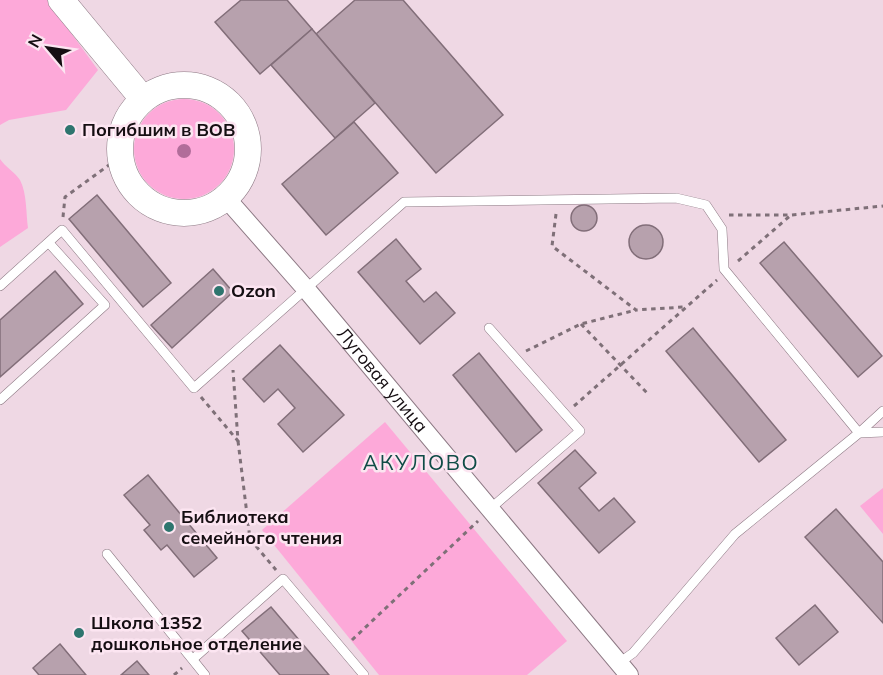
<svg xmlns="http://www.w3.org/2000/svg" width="883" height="675" font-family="Mulish,sans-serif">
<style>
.green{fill:#fda9d9}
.building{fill:#b7a1ad;stroke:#826e79;stroke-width:1.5}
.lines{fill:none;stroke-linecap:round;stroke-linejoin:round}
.lane-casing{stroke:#8d7984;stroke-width:10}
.street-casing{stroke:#8d7984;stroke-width:20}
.secondary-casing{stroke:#8d7984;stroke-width:27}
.path{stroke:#7f7078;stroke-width:3;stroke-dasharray:4.5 4.5;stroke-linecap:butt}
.lane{stroke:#fff;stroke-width:9}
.street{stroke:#fff;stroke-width:18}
.secondary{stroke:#fff;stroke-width:26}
.tree{fill:#b16d9a}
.poi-dot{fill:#2e756e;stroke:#fce5f1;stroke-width:2}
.labels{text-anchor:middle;stroke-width:5;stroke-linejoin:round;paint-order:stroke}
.poi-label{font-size:18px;font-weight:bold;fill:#150e12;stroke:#fce5f1;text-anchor:start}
.street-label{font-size:18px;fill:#150e12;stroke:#fce5f1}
.quarter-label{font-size:21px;letter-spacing:1.5px;fill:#0f4c46;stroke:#fce5f1}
</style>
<rect width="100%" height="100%" fill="#efd8e4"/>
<g class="green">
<polygon points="0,0 47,0 98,70 66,110 9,120 0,125"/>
<circle cx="184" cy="149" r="50"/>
<path d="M0 159C5 167 15 172 20 180 27 193 26 214 28 228L0 247Z"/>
<polygon points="385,422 567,641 527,675 379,675 262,530"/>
<polygon points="883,488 883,534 860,506"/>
</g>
<g class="building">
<polygon points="241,0 287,0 312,29 260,74 215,22"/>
<polygon points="355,0 403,0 503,115 436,173 316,34"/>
<polygon points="312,29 375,103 335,138 271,65"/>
<polygon points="354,122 398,173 326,235 282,184"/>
<polygon points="97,195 171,283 143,307 69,219"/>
<circle cx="584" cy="218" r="13"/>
<circle cx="646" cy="242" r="17"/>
<polygon points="396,239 421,269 406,281 424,302 436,292 455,313 420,344 358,272"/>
<polygon points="784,242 882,356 858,377 760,263"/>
<polygon points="213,269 233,292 172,348 151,325"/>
<polygon points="55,271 83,304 0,377 0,320"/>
<polygon points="693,328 786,440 759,462 666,351"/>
<polygon points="280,345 344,415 303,452 278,424 295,408 278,389 264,402 243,379"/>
<polygon points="479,353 542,430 516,452 453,375"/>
<polygon points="575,450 596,473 579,488 599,511 614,498 635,522 599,553 538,483"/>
<polygon points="148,475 217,558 194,577 167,545 161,550 144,530 150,525 124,495"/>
<polygon points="836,509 883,562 883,623 805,537"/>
<polygon points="815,605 838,632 799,665 776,638"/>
<polygon points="271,607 329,675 280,675 242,631"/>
<polygon points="60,644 86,675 39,675 33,668"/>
<polygon points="137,661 149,675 121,675"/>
</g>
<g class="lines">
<g class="lane-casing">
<g id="lane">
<polyline points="0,286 62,230 194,388 404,202 676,198 706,205 722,229 724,269 859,433 883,411"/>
<polyline points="489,328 580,431 490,509"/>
<polyline points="0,400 105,305 49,243"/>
<polyline points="107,554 205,675"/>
<polyline points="193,659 283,579 364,675"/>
<polyline points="619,663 633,653 735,534 859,433 883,432"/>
</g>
</g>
<g class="street-casing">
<g id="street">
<path id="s1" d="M226 198 306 289 629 675"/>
</g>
</g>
<g class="secondary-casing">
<g id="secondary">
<polyline points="61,0 143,99"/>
<circle cx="184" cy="149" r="64"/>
</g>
</g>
<g class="path">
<polyline points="556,214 552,246 636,310 684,307"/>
<polyline points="729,215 791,215 883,206"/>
<polyline points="63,217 65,197 120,157"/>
<polyline points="738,261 791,215"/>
<polyline points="581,324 648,394"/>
<polyline points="526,351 581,324 636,310"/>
<polyline points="201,397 238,441 233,370"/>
<polyline points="574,406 717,280"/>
<polyline points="238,441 250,539 276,570"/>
<polyline points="352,640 478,521"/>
<polyline points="174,675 182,668"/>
</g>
<use href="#lane" class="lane"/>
<use href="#street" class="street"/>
<use href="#secondary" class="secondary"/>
</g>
<circle class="tree" cx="184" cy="151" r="7"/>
<g class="poi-dot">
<circle cx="70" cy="130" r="6"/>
<circle cx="219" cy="291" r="6"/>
<circle cx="169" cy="527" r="6"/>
<circle cx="79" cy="633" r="6"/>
</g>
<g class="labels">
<g class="poi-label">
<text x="82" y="136">Погибшим в ВОВ</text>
<text x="231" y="297">Ozon</text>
<text x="181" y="523">Библиотека<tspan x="181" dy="21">семейного чтения</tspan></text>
<text x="91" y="629">Школа 1352<tspan x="91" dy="21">дошкольное отделение</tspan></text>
</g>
<g class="street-label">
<text dy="6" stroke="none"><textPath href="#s1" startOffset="240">Луговая улица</textPath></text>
</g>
<g class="quarter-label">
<text x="421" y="470">АКУЛОВО</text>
</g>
</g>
<g transform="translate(48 48) rotate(299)" stroke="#fce5f1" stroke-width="4.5" paint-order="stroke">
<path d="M0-4.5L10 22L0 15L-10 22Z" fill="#150e12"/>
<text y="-9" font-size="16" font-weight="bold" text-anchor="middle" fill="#150e12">N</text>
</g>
</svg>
